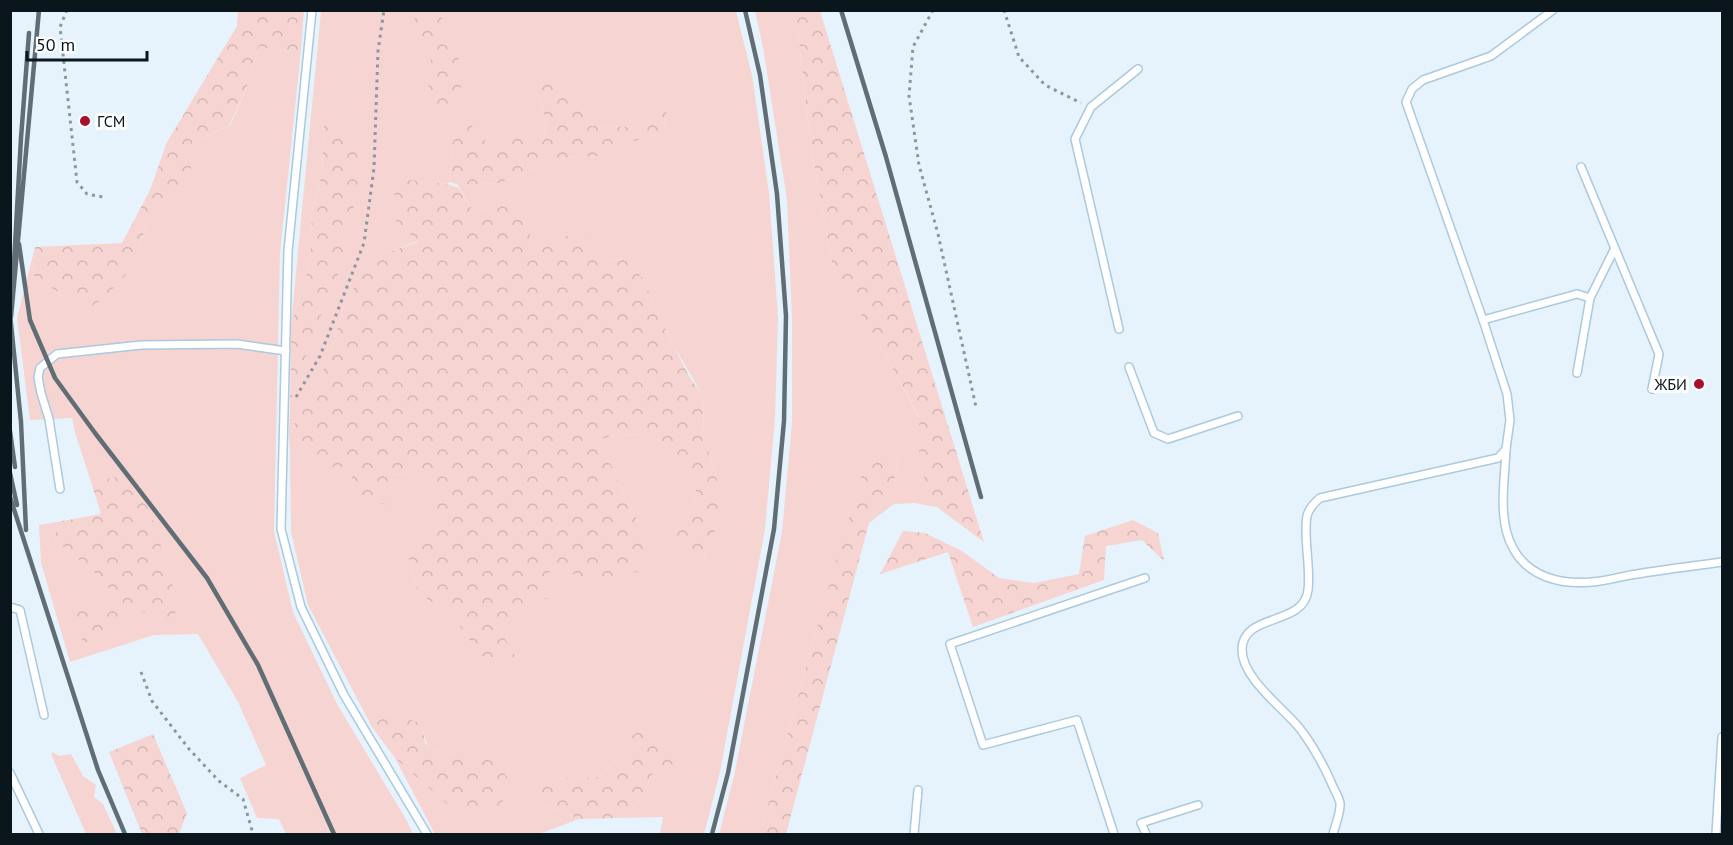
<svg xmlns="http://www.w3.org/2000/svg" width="1733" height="845" font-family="'PT Sans',sans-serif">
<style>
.grass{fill:#f6d4d2}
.forest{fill:url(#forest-crowns)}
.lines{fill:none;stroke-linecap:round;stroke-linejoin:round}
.service-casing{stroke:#abc9df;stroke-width:10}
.path{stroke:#8b979f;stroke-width:3;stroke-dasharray:3 4.5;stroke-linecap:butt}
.service{stroke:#fff;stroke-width:7}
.rail{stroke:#616d74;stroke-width:4.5}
.poi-dot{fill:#a70f2b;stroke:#fff;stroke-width:2}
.labels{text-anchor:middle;stroke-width:6;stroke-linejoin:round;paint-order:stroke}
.poi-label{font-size:16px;fill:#0a151c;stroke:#fff;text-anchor:start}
</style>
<defs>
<pattern id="forest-crowns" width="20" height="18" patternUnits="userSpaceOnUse" patternTransform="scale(1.5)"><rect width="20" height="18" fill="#f6d4d2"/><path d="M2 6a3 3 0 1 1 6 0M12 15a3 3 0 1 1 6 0" fill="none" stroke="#d2b5b4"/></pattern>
</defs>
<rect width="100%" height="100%" fill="#e7f3fc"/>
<g class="grass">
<path d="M321 11H736L752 75 769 193 778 317 775 419 765 529 720 772 704 834H660L663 817 617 818 621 812 638 804 655 769 684 761 641 730 630 753 617 760 599 777 542 779V804L579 819 539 834H435L395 758 456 812 458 753C430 751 427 753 422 724L388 711 372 727 308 605 291 532 290 448 317 457 328 467H357L344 497 393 475 409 473 442 487 431 529 409 558 418 593 453 616 480 656 517 660C499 634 499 632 517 606L552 597 543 579 555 566 570 573 648 537 625 499 613 468 595 442 615 434 645 435 677 452 697 493 688 514 676 534 704 557 718 483 704 436 703 396 672 343 643 279 627 260 601 259 566 236 536 253 530 237 506 205 474 212 458 185 499 183 559 158 603 156 628 143 664 132 667 110 638 127 590 126 574 93 537 91 546 120 543 143 497 154 452 143 450 182 447 184 408 180 395 170 402 201 418 241 383 254 344 305 329 359 289 434 290 403 318 322 334 290 324 123 322 173 312 213 310 264 291 325Z"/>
<polygon points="755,11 784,11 798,34 811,147 833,269 884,352 919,418 919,467 937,507 914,503 894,504 869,523 894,484 898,457 819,620 760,834 719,834 734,776 782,532 792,422 792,318 787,200 763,47"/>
<polygon points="259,46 276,51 301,50 280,253 274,531 293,612 337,704 407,821 413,834 286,834 279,819 257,818 240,778 266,765 238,702 198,634 154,635 70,662 41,563 39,525 57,522 55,540 105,582 115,599 95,610 83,643 120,601 162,620 122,476 91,482 75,432 72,418 30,420 17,318 35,247 33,275 85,311 135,265 147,221 169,202 192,142 230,126 247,87"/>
<polygon points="53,752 59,756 71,754 83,776 96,785 94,797 103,804 117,834 86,834 51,754"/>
</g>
<g class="forest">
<polygon points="238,11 304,11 301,50 276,51 259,46 247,87 229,126 192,142 191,174 169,202 147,221 135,265 104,298 85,311 33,275 35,247 122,243 150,190 167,142 237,26"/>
<polygon points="414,11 436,11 440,14 458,51 461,87 438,122 427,101 431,60 415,29"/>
<polygon points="784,11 820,11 984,542 937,507 919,467 919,417 884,352 833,269 811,147 798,34"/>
<polygon points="553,74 574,93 590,126 638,127 667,109 664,132 628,143 603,156 559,158 499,183 458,185 450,182 452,143 468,122 497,153 514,135 543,143 546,120 537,91"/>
<polygon points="324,122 353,135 361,172 348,233 334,290 318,322 290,403 291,325 310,264 312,213 322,173"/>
<path d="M395 169 408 180 447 184 459 188 474 212 506 205 530 220V237L536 252 566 236H586L601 259 627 260 643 279 672 343 689 376 703 396 704 436 718 483 721 518 703 557 675 534 688 514 697 493 676 452 645 435 615 434 595 442 613 468 625 499 648 537 646 568 604 584 570 573 555 566 543 579 553 597 517 606C499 632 500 634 518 660L480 656 453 616 418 593 409 558 431 529 441 487 409 473 393 475 390 505 343 497 357 467H328L317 457 290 448 289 434 329 359 344 305 362 273 383 254 418 242 396 221 402 201 389 190Z"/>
<polygon points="898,456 894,484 869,523 786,834 760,834 819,620 864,467"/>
<polygon points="122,476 150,510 173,587 177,612 162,620 121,602 128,614 117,636 83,643 75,606 95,610 115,599 105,582 55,540 57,522 101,514 91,482"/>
<polygon points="1133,520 1158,533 1164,561 1142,540 1106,546 1104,580 973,627 948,552 880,574 903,531 925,533 962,551 999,578 1034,583 1079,574 1085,536"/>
<polygon points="388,711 422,724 425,743 435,751 458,753 496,762 510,781 499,811 456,812 395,758 372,727"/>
<polygon points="641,730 685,761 655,769 638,804 621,812 617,818 579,819 542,804 542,779 599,777 617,760 630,753 625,741"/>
<polygon points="153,734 187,813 179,834 142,834 109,752"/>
</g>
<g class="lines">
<g class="service-casing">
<g id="service">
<polyline points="312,10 288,251 281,529 301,607 344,695 427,834"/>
<polyline points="1581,167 1659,354 1652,389"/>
<polyline points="1590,298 1614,250"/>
<polyline points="1483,320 1577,294 1590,298 1577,373"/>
<polyline points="1119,329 1075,139 1091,107 1138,69"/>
<polyline points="1129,367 1154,433 1168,439 1238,416"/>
<path d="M1506 449C1505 479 1497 520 1513 548 1528 577 1561 585 1592 582 1607 581 1622 576 1637 574 1665 569 1694 566 1722 562"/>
<polyline points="60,489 49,419 41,393 38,377 40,368 57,354 141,345 237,344 286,351"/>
<polyline points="10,607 20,610 44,715"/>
<polyline points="10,773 39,834"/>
<polyline points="914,834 918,790"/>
<polyline points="1114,834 1077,720 983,745 950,644 1145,578"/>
<polyline points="1146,834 1141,823 1198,805"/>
<path d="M1333 834C1335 826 1341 812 1340 803 1339 797 1333 788 1331 782 1323 764 1313 746 1301 730 1285 709 1242 679 1242 650 1242 612 1304 627 1308 590 1311 568 1303 536 1307 516 1309 508 1314 503 1320 498L1498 458 1506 449 1510 420 1507 394 1483 320 1406 102 1412 89 1423 80 1491 56 1553 10"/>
<polyline points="1716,834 1722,737"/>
</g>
</g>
<g class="path">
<polyline points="67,10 60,27 77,182 87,194 103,197"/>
<polyline points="933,10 913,47 909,96 919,165 938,234 976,407"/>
<polyline points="1004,10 1019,57 1045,85 1081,103"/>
<polyline points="296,397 320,356 364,243 374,168 378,51 384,10"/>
<polyline points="141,672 152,701 189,749 219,781 243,799 253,834"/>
</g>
<use href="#service" class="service"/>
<g class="rail">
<polyline points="841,10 886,157 981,497"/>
<polyline points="29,33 21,138 11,317 39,10"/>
<polyline points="19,244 30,320 55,378 95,433 207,578 258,665 334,834"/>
<polyline points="10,314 21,422 26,530"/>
<polyline points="10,431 15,467"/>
<polyline points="10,473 17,505"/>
<polyline points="10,497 98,770 125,834"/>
<polyline points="712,834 728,773 774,529 784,421 786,316 777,194 760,75 745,10"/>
</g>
</g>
<g class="poi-dot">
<circle cx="85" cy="121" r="6"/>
<circle cx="1699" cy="384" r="6"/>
</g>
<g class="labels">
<g class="poi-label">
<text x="97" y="127">ГСМ</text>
<text x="1687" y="390" text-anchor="end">ЖБИ</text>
</g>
</g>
<rect width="1733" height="845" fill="none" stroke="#0a151c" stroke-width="24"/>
<path d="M27 51v9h120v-9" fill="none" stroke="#0a151c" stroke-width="3"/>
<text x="36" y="51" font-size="18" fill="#0a151c" stroke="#ffffff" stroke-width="4.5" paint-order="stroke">50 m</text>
</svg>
